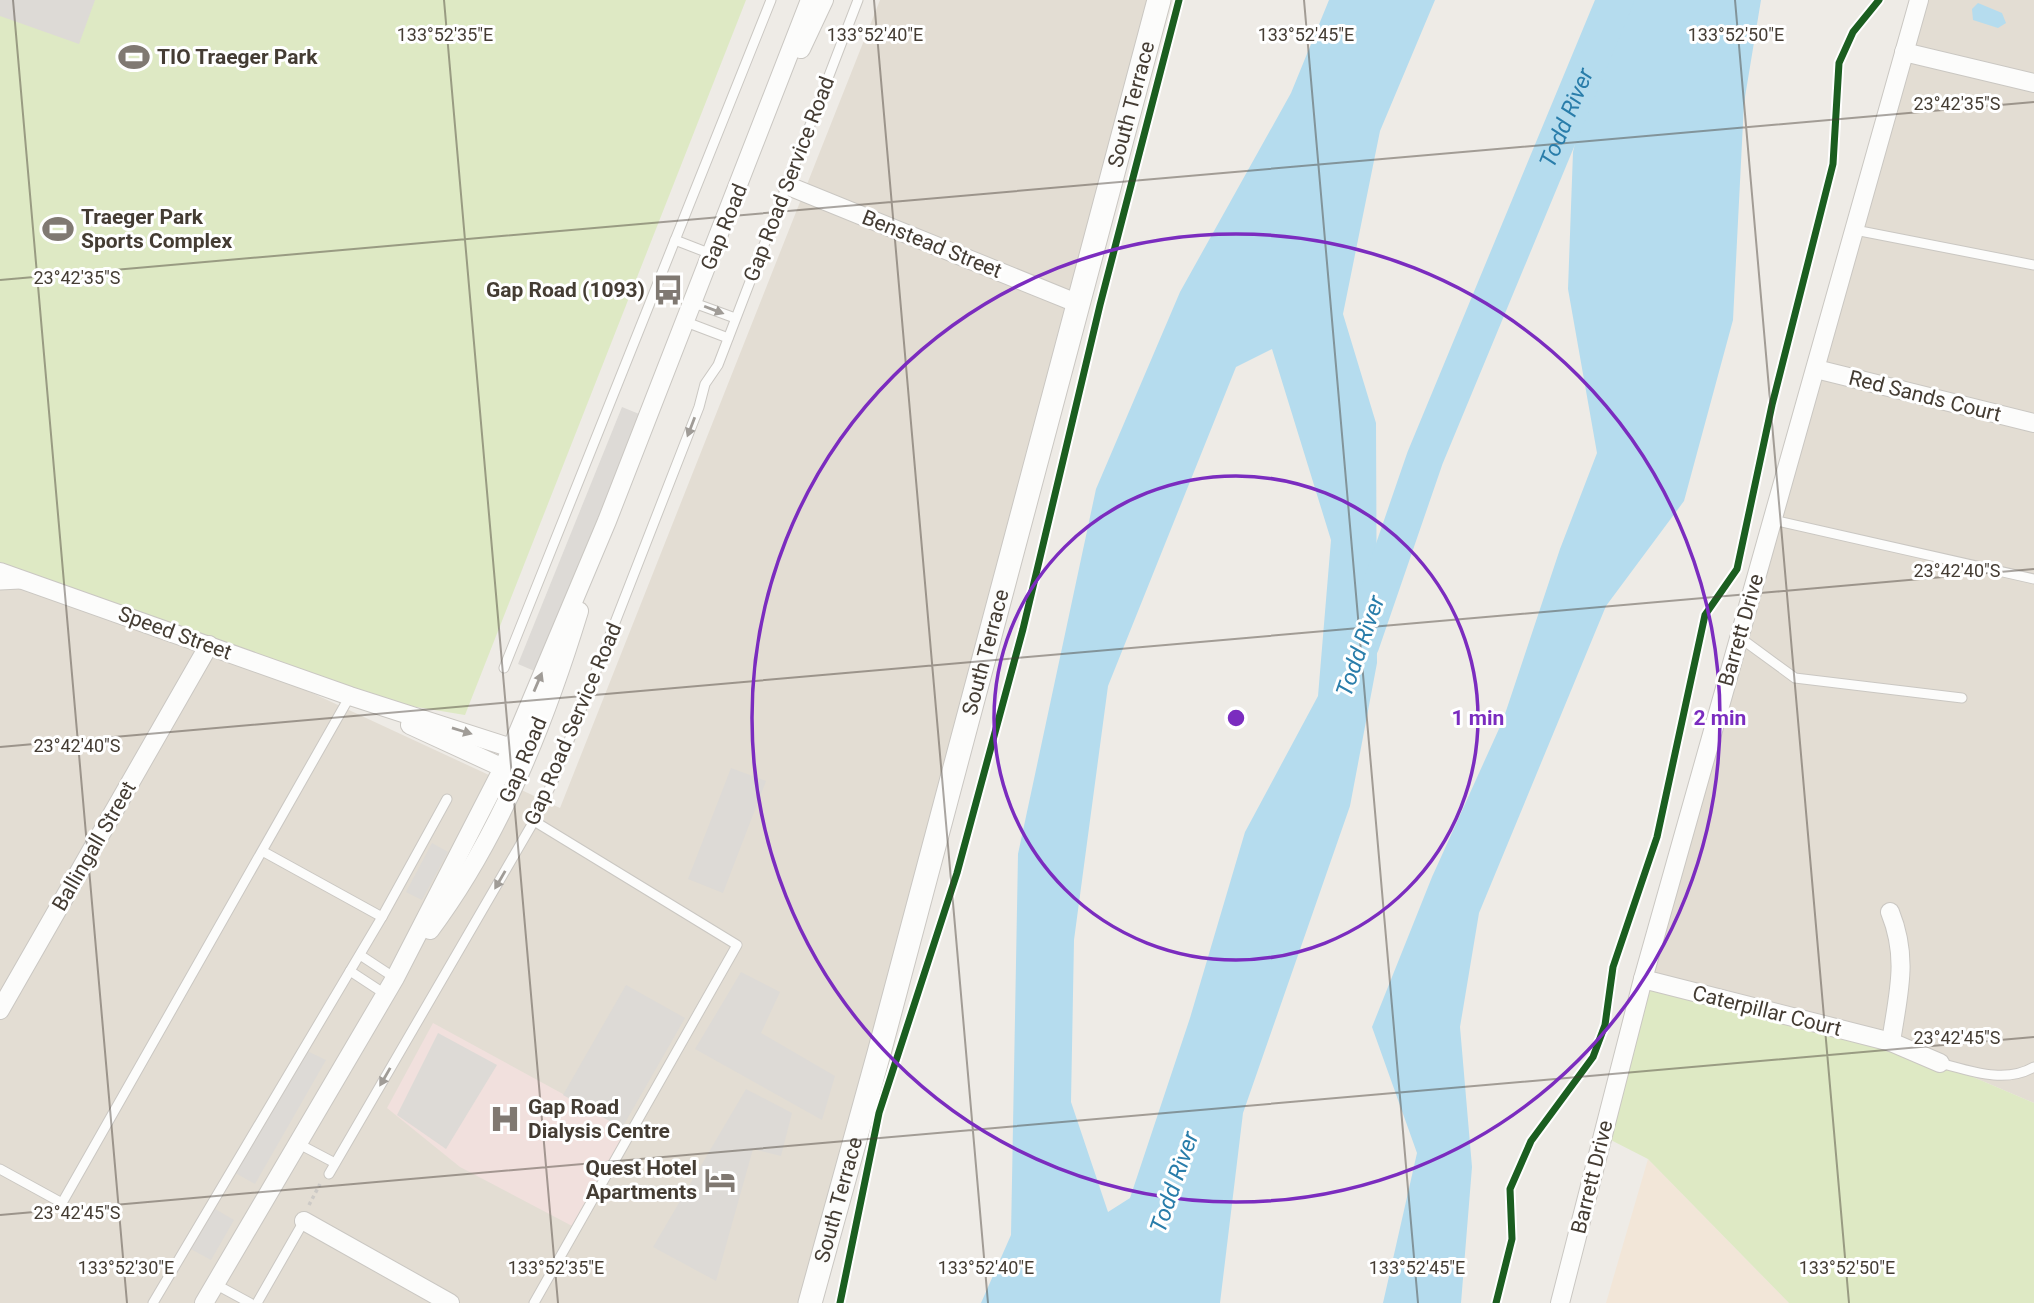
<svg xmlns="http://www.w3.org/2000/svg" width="2034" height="1303" font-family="Roboto,sans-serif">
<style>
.residential{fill:#e3ddd3}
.commercial{fill:#f2e6d8}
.medical{fill:#f1e0dd}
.green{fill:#dee9c4}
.parking{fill:#dddad6}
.water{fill:#b5dcee;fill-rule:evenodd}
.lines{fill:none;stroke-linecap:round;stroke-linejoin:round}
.river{stroke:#b5dcee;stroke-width:37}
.service-casing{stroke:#cac7c2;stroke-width:11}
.minor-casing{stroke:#cac7c2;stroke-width:20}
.tertiary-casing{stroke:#cac7c2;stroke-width:25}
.path{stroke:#cdcac6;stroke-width:3.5;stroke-dasharray:3.5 3.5;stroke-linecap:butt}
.service{stroke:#fcfcfb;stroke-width:9}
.minor{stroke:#fcfcfb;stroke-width:18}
.tertiary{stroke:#fcfcfb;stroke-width:23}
.cycleway-casing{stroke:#fff;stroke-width:11}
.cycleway{stroke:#1b5e20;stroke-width:7}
.oneway{fill:#a09c97}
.ticks{fill:none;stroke:#443c33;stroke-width:2;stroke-opacity:0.45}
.ring{fill:none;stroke:#7b2cbf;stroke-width:3.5}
.labels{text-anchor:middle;stroke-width:6;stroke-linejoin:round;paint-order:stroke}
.poi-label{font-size:21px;font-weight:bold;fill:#443c33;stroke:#fff;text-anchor:start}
.street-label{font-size:21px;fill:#443c33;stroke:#fff}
.water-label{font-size:23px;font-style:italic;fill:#297daa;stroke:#fff}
.ticks-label{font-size:18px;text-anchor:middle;fill:#443c33;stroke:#fff;stroke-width:6;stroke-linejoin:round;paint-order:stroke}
.centre{fill:#7b2cbf;stroke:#fff;stroke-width:3.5}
.ring-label{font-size:21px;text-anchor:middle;font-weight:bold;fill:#7b2cbf;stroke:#fff;stroke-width:6;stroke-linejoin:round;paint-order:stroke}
</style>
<rect width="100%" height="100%" fill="#eeebe6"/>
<g class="residential">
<polygon points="880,0 1159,0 810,1303 0,1303 0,572 209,645 560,808"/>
<polygon points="1919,0 2034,0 2034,1103 1891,1042 1643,979"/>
</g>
<polygon class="commercial" points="1648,1159 1789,1303 1606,1303"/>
<polygon class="medical" points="433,1023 629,1130 574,1227 460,1167 387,1108"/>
<g class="green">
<polygon points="0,0 746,0 465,715 350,696 0,572"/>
<polygon points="1643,979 1891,1042 2034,1103 2034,1303 1789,1303 1648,1159 1603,1136"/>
</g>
<g class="parking">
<polygon points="0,0 95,0 79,44 0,16"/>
<polygon points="622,407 644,416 539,673 518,664"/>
<polygon points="731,768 766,781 723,893 688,879"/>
<polygon points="432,843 448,852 422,900 406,892"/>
<polygon points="741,972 780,992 761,1033 835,1076 822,1120 695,1049"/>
<polygon points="626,985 685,1018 622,1128 563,1095"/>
<polygon points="438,1033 497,1065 446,1149 397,1115"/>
<polygon points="303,1049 326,1060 255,1184 230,1170"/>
<polygon points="746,1089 792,1113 781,1156 753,1149 716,1281 653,1247"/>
<polygon points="210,1206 234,1220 211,1260 187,1247"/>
</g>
<g class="water">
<path d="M1329 0H1435L1380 131 1343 314 1376 423 1377 663 1350 806 1243 1113 1220 1303H981L1011 1235 1018 854 1096 489 1180 292 1291 93ZM1272 349 1331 540 1318 696 1245 832 1190 1018 1130 1198 1108 1212 1071 1102 1074 940 1108 686 1236 367Z"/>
<polygon points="1608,0 1761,0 1744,103 1733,320 1684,501 1606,606 1479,913 1460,1027 1472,1167 1461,1303 1383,1303 1417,1153 1372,1027 1432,877 1503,720 1560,549 1597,453 1568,289 1573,152"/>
<polygon points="1978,3 2002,13 2006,23 1998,28 1973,20 1972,9"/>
</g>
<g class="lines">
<path class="river" id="s1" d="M1361 644 1425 458 1615 0"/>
<g class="service-casing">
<g id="service">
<polyline points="1855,230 2034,265"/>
<polyline points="675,240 711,254"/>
<polyline points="694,303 735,318"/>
<polyline points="686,322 728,338"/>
<polyline points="1773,520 2034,579"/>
<polyline points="0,585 20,584"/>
<polyline points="1739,637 1795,678 1962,698"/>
<polyline points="504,668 771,0"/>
<polyline points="534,821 737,945 534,1303"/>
<polyline points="264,852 382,917"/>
<polyline points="360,955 395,978"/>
<polyline points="350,971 385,994"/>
<path d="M1940 1063C1971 1071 2005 1084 2034 1067"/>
<polyline points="297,1143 335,1163"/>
<polyline points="0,1169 62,1203 350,696"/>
<polyline points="329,1174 534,821 554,779 699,407 705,384 718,365 858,0"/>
<polyline points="215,1284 250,1303"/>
<polyline points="153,1303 382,917 447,799"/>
<polyline points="257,1303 304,1221"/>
</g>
</g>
<g class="minor-casing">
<g id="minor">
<polyline points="801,49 824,0"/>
<polyline points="1904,52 2034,83"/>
<polyline points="786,185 1079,304"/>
<polyline points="1816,369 2034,423"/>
<polyline points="0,572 350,696 527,753"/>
<polyline points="410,725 512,772"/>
<path d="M1890 912C1909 959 1898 994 1891 1042"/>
<path d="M430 930C500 836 545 722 579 611"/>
<polyline points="1643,979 1891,1042 1940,1063"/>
<polyline points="0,1010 209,645"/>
<polyline points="304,1221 450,1303"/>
<polyline points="204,1303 395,978 503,768 607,521 810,0"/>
<polyline points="1560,1303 1643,979 1919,0"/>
</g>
</g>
<g class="tertiary-casing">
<g id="tertiary">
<path id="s2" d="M810 1303 879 1053 1159 0"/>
</g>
</g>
<polyline class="path" points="309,1205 320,1184"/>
<use href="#service" class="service"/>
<use href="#minor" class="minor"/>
<use href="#tertiary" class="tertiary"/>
<g class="cycleway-casing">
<g id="cycleway">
<polyline points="840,1303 879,1113 957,873 1023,629 1100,305 1179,0"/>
<polyline points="1496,1303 1512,1239 1510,1189 1531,1141 1593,1057 1605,1025 1613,967 1657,837 1705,615 1737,569 1772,405 1833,164 1839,63 1853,32 1879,0"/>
</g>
</g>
<use href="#cycleway" class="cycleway"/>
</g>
<defs><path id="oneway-solid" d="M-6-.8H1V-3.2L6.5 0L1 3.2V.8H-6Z" transform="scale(1.75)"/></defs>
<g class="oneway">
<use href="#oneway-solid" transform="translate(714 310) rotate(21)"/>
<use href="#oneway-solid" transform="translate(691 427) rotate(111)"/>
<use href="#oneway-solid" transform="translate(538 682) rotate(-67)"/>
<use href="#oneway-solid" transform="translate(462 731) rotate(17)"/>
<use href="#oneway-solid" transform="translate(500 880) rotate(120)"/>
<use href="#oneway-solid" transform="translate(385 1077) rotate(120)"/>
</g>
<path class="ticks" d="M13 0 127 1303M444 0 558 1303M874 0 988 1303M1304 0 1418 1303M1735 0 1849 1303M0 280 2034 102M0 747 2034 569M0 1215 2034 1037"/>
<g class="ring">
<circle cx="1236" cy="718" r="242"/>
<circle cx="1236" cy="718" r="484"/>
</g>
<defs>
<g id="stadium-bare" transform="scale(2.415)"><path d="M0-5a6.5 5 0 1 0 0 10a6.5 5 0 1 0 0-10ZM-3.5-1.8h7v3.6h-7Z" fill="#807972" stroke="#fff" stroke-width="2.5" paint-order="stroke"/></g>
<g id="bus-bare" transform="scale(2.415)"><path d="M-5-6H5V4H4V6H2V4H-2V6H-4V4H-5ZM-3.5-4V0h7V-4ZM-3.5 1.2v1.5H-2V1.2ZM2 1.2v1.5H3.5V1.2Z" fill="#807972" stroke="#fff" stroke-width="2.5" paint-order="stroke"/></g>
<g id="hospital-bare" transform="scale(2.415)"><path d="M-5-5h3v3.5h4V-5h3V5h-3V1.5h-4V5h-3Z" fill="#807972" stroke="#fff" stroke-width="2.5" paint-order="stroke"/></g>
<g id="hotel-bare" transform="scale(2.415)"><path d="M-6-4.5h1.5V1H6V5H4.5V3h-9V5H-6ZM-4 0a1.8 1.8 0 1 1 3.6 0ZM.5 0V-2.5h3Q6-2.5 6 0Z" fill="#807972" stroke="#fff" stroke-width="2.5" paint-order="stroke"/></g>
</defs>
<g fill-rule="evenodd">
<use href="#stadium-bare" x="134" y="57"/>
<use href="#stadium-bare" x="58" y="229"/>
<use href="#bus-bare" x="668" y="290"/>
<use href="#hospital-bare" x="505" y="1119"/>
<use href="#hotel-bare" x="720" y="1180"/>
</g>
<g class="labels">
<g class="poi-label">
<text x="157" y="64">TIO Traeger Park</text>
<text x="81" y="224">Traeger Park<tspan x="81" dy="24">Sports Complex</tspan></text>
<text x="645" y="297" text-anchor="end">Gap Road (1093)</text>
<text x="528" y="1114">Gap Road<tspan x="528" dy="24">Dialysis Centre</tspan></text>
<text x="697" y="1175" text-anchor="end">Quest Hotel<tspan x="697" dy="24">Apartments</tspan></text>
</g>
<g class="street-label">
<text dy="7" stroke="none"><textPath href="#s2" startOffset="1241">South Terrace</textPath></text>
<text transform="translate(789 179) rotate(-69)" y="7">Gap Road Service Road</text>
<text transform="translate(724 227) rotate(-68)" y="7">Gap Road</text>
<text transform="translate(932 244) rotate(22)" y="7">Benstead Street</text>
<text transform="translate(1925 396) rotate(14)" y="7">Red Sands Court</text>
<text transform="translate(1741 630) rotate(-74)" y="7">Barrett Drive</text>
<text transform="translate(175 633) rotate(20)" y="7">Speed Street</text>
<text dy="7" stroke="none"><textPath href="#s2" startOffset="674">South Terrace</textPath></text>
<text transform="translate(573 724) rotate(-67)" y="7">Gap Road Service Road</text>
<text transform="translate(523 760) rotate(-67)" y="7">Gap Road</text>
<text transform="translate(94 846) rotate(-60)" y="7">Ballingall Street</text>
<text transform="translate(1767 1011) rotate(14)" y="7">Caterpillar Court</text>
<text transform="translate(1592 1177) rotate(-76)" y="7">Barrett Drive</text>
<text dy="7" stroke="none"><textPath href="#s2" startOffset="107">South Terrace</textPath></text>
</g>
<g class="water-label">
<text dy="8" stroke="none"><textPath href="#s1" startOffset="565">Todd River</textPath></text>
<text transform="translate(1360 646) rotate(-71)" y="8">Todd River</text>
<text transform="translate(1174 1182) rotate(-71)" y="8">Todd River</text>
</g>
</g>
<g class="ticks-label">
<text x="445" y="41">133°52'35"E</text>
<text x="875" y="41">133°52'40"E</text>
<text x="1306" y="41">133°52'45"E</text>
<text x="1736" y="41">133°52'50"E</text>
<text x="1957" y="110">23°42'35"S</text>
<text x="77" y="284">23°42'35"S</text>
<text x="1957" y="577">23°42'40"S</text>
<text x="77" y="752">23°42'40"S</text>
<text x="1957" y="1044">23°42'45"S</text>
<text x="77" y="1219">23°42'45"S</text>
<text x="126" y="1274">133°52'30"E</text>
<text x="556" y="1274">133°52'35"E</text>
<text x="986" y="1274">133°52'40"E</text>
<text x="1417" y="1274">133°52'45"E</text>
<text x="1847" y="1274">133°52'50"E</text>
</g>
<circle cx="1236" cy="718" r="10" class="centre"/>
<g class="ring-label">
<text x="1478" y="725">1 min</text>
<text x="1720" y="725">2 min</text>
</g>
</svg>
